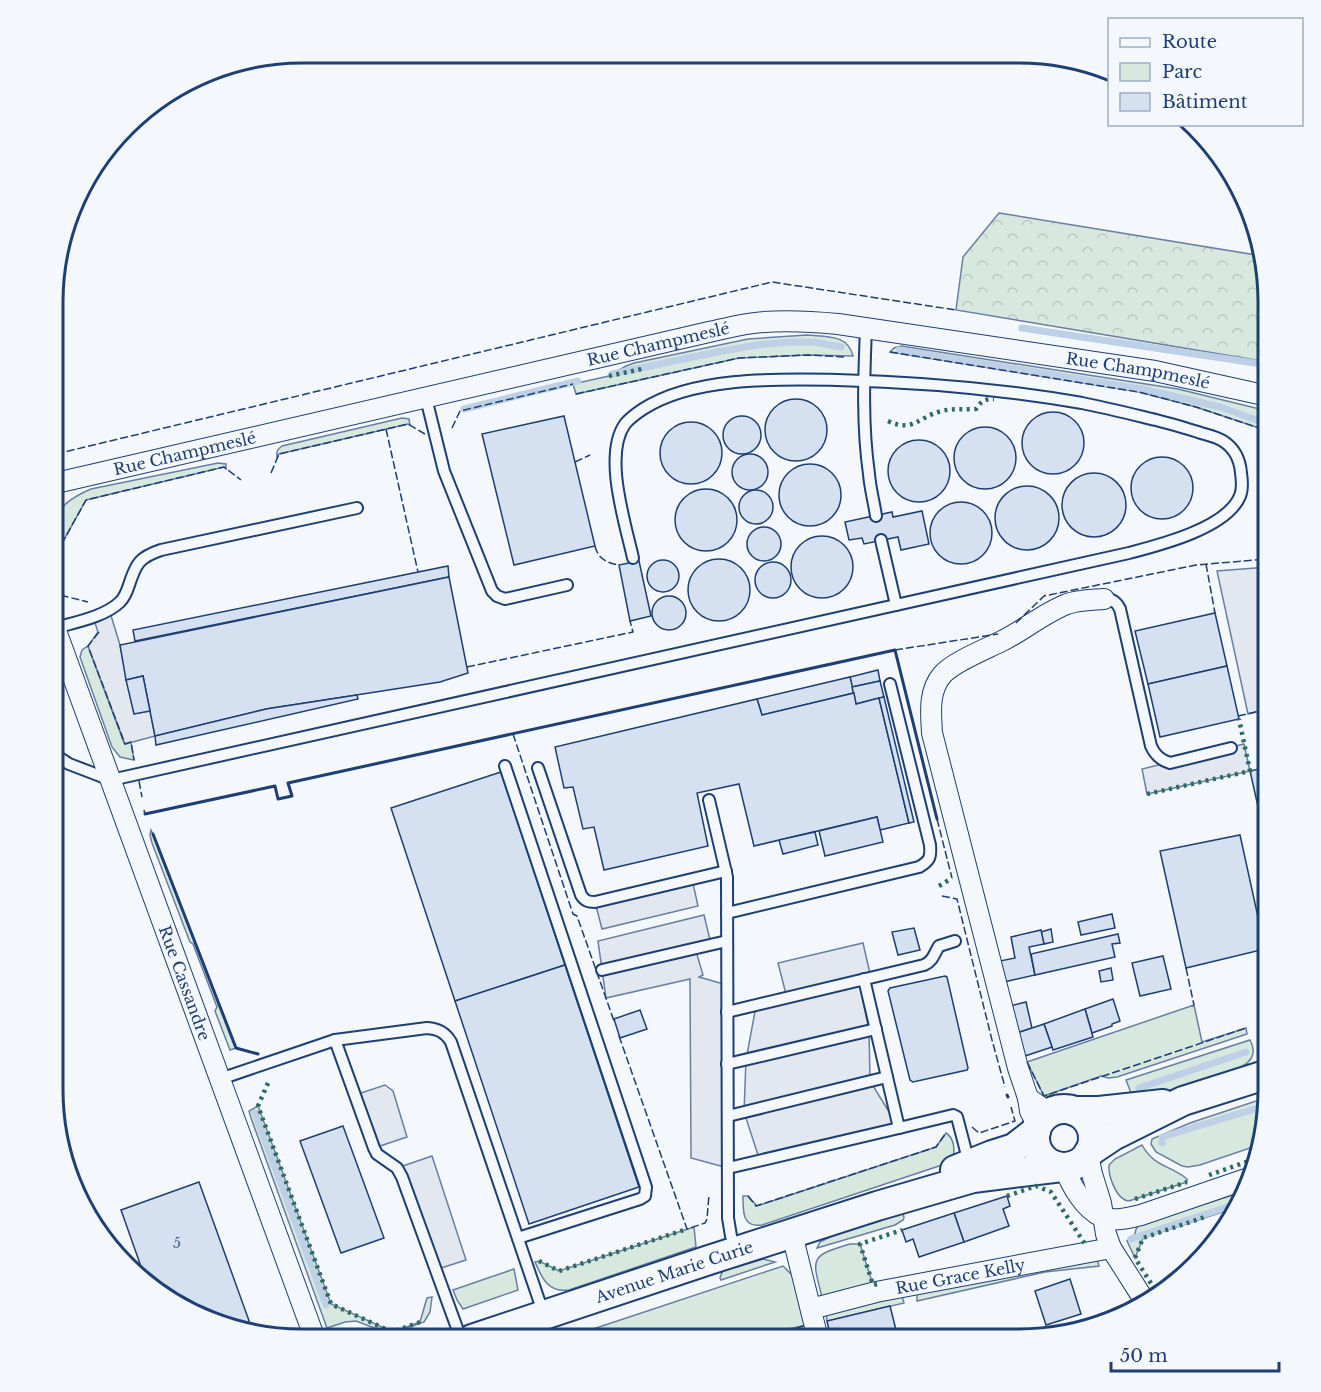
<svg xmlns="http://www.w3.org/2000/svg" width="1321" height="1392" font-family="'Libre Baskerville',serif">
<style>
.green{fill:#d7e8df;stroke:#687fa3;stroke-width:1.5}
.forest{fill:url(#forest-crowns);stroke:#687fa3;stroke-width:1.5}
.parking{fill:#e3e8f0;stroke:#687fa3;stroke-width:1.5}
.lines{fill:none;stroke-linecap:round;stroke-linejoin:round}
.stream{stroke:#bed0e5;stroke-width:7}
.building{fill:#d5e0f0;stroke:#1d3f73;stroke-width:1.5}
.lane-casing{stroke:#1d3f73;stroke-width:14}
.street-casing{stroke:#1d3f73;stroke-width:22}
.secondary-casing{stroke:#1d3f73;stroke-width:32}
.lane{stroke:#f4f7fb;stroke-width:10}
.street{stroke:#f4f7fb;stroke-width:20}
.secondary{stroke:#f4f7fb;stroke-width:28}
.hedge{stroke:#2c6c60;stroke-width:4.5;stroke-dasharray:3 4.5;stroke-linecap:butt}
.fence{stroke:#1d3f73;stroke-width:1.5;stroke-dasharray:8 3;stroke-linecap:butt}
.wall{stroke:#1d3f73;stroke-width:3}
.labels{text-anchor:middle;stroke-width:4.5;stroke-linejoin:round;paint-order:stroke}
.number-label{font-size:14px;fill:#4b6792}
.street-label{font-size:16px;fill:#1d3f73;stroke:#f4f7fb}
.rim{fill:none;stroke:#1d3f73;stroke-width:3}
</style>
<defs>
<pattern id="forest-crowns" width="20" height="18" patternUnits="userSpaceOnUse" patternTransform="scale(1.5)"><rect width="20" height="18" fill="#d7e8df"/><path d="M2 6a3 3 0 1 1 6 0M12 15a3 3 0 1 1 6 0" fill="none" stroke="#b8c8c3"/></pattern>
</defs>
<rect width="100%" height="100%" fill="#f4f7fb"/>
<g class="green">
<path d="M807 335C826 337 848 334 853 356L807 355 739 358 576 394 573 384 609 376 626 366 634 363 748 339Z"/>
<polygon points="901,346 1178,389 1268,411 1268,431 1196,407 1139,392 890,352 894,348"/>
<path d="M402 418 409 419 410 425 408 424 279 454 277 457C276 451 278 449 282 446Z"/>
<path d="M218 463 226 464V469L224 467 86 500 56 554C56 515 52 506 91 489Z"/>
<polygon points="88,646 124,743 131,742 134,760 120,757 112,747 80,657 82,650"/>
<polygon points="151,830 153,834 236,1048 230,1050 215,1011 217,1007 193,944 190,942 152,843 150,835"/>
<polygon points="1194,1005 1202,1042 1246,1028 1247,1034 1117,1077 1108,1078 1101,1076 1044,1096 1027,1062"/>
<path d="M1250 1040C1257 1053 1252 1062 1239 1068L1158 1094 1133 1098 1126 1080Z"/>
<polygon points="1268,1097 1268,1106 1256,1146 1200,1165 1188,1167 1182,1166 1156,1152 1151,1144 1152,1139 1190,1123"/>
<polygon points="258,1106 331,1304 393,1332 420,1322 427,1298 432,1297 430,1312 424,1322 390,1334 356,1321 345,1322 327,1328 251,1118 249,1111"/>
<path d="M946 1133C954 1138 955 1149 953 1158L942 1165 762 1225C742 1228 743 1211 743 1196H748L757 1206 936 1147Z"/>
<path d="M1142 1145C1154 1167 1170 1165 1187 1179V1182L1135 1199C1131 1200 1129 1202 1125 1200 1115 1195 1108 1175 1109 1165L1115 1159Z"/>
<polygon points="1242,1192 1238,1207 1143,1238 1135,1258 1127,1241 1135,1234 1136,1229 1139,1225"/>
<polygon points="903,1213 904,1218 903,1220 895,1225 817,1248 820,1242 836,1234"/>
<path d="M694 1227 696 1247 569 1290C548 1293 542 1278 535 1262L539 1261 559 1271Z"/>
<path d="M850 1244H860L873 1285 822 1297C812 1258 809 1256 850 1244Z"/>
<polygon points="763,1259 775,1262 721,1280 720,1278 722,1272 725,1270"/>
<polygon points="1097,1259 1099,1266 1045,1272 917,1301 917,1293"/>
<polygon points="783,1266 793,1276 806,1325 766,1334 767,1339 563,1339"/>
<polygon points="514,1269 518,1290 463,1309 457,1300 453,1290"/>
<polygon points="902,1296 904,1303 827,1321 826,1312"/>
</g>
<polygon class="forest" points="999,213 1262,256 1268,286 1268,362 956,310 963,257"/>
<g class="parking">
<polygon points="1268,567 1268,709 1248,714 1217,571"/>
<polygon points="109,609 120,645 134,714 150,711 155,736 125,744 88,646 98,632 93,617"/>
<polygon points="1244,744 1250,771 1147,794 1142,769"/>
<polygon points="692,879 698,906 602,929 595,902"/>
<polygon points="704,915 711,944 695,948 703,975 699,977 727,985 728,1168 691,1158 690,979 606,998 598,941"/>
<polygon points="863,943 871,978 859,981 869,1030 870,1081 899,1128 760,1161 744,1112 746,1060 756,1006 787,998 778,963"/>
<polygon points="385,1085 393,1091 407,1137 374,1148 355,1095"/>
<polygon points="432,1156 466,1260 435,1270 397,1168"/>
</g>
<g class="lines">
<g class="stream">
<polyline points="1022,328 1268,365"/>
<polyline points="899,350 1147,390 1220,407 1268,424"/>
<polyline points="612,374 717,352 757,345 790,342 813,342 841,347"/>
<polyline points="464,409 578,381"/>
<polyline points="1139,1088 1246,1052"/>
<polyline points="255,1113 326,1305"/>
<polyline points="1162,1143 1162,1137 1268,1105"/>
<polyline points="1131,1239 1239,1203"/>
</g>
</g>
<g class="building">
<circle cx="796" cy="430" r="31"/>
<circle cx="1053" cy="443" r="31"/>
<polygon points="564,416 595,546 514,565 482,434"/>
<circle cx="742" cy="435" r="19"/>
<circle cx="691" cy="453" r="31"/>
<circle cx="985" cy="458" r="31"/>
<circle cx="919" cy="471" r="31"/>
<circle cx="750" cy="472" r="18"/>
<circle cx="1162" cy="488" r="31"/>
<circle cx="810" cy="495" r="31"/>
<circle cx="1094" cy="505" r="32"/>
<circle cx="1027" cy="518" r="32"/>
<circle cx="706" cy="520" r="31"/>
<circle cx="756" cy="507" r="17"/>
<circle cx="961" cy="533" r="31"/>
<polygon points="922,511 929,544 901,550 898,537 864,544 862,538 849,540 845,522 892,512 893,517"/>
<circle cx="764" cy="544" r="17"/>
<circle cx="822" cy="567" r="31"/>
<circle cx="719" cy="590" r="31"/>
<circle cx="663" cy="576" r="16"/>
<polygon points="639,561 651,616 630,621 619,565"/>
<circle cx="773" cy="580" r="18"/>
<polygon points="448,566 449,577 135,641 133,630"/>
<polygon points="449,577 468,673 440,682 266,709 155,736 143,676 126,680 120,645"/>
<circle cx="669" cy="613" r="17"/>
<polygon points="1215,613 1227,666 1148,684 1135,631"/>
<polygon points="1227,666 1239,719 1160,737 1148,684"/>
<polygon points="878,670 880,681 852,687 850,677"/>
<polygon points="143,676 150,711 134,714 126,680"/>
<polygon points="850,677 854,693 762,715 757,699"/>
<polygon points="880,681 884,697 856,704 852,687"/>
<polygon points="854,693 856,704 879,698 909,823 880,830 877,817 754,846 739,784 697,793 708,846 604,870 594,827 583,829 573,787 564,788 555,747 757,699 762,715"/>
<polygon points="357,695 358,699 156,745 155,736 266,709"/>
<polygon points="884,697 914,822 909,823 879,698"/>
<polygon points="1268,767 1268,851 1250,771"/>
<polygon points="501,772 565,965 455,1001 391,808"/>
<polygon points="877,817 883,842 825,856 819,831"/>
<polygon points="815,832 818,845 783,854 779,840"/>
<polygon points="1240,835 1265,949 1186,968 1160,851"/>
<polygon points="1112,914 1115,928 1081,935 1078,922"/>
<polygon points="914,928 920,950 898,955 892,932"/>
<polygon points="1051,929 1053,942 1044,944 1041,932"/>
<polygon points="1041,930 1044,944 1029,947 1035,975 1004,982 1000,961 1015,958 1011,937"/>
<polygon points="1118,934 1120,943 1112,944 1115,957 1035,975 1031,954"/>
<polygon points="1163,956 1171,989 1140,996 1132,963"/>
<polygon points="565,965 639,1187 529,1224 455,1001"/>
<polygon points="1111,968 1113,980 1101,982 1099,971"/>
<polygon points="945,976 947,977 968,1068 967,1070 913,1082 910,1080 888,991 890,988"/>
<polygon points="1113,999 1120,1021 1112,1024 1112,1026 1092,1033 1085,1009"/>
<polygon points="1026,1002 1032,1028 1017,1033 1010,1006"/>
<polygon points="1085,1009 1093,1037 1053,1050 1044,1024"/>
<polygon points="640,1010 647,1029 620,1038 614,1019"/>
<polygon points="1044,1024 1052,1047 1025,1056 1017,1033"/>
<polygon points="343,1126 384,1238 341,1253 300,1141"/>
<polygon points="199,1182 252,1329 178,1306 144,1275 121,1210"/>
<polygon points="1007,1196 1010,1206 1003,1209 1009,1226 964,1242 954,1213"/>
<polygon points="954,1213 964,1242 919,1257 913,1239 906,1242 902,1230"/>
<polygon points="1070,1279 1081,1314 1046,1325 1035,1291"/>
<polygon points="890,1306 897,1334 878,1338 878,1339 831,1339 827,1321"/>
<polygon points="806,1325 809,1339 784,1339 783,1333"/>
</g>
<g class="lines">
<g class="lane-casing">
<g id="lane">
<path d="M866 328C864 377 862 425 869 474 870 488 874 502 876 516"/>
<polyline points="426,398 444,471 492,591 497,596 505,599 567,585"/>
<polyline points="881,540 896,605"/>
<path d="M1104 599C1112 599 1116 601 1120 609L1151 746C1155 755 1160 760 1170 763L1231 748"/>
<path d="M55 628C76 622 104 617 120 602 125 597 127 591 129 585 136 563 140 557 161 550L357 508"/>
<path d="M55 755 69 764 111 780 1129 553C1160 545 1227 528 1240 496 1243 489 1242 480 1241 473 1240 460 1234 448 1223 441 1217 437 1208 435 1201 433 1186 428 1171 424 1156 420 1131 414 1107 408 1082 403 1001 389 919 382 837 380 779 379 694 376 643 409 637 413 630 418 625 424 603 455 625 522 633 558"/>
<polyline points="505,766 646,1187 645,1196 640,1199 518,1238"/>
<path d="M538 768 581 895C585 901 588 902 595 902L726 871"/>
<polyline points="709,800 727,877 728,1218 731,1236 736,1251"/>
<path d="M727 913 919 867C930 861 931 857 930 845L890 684"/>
<polyline points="602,970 727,941"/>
<path d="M727 1012 924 965C933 961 934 954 939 946L955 941"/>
<path d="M335 1040 427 1028C438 1029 445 1032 451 1042L544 1315"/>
<polyline points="727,1064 876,1029"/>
<polyline points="220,1079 335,1040 374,1148 377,1154 397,1168 402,1177 461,1339"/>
<polyline points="728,1116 887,1077"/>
<polyline points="899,1128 953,1115 957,1117 969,1163"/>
<polyline points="728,1168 899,1128 864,979"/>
</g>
</g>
<g class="street-casing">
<g id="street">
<path id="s1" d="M56 483 709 332C722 329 735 326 747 324 777 319 808 321 838 324L1155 371 1268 396"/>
<path id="s2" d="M55 628 315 1339"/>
<polyline points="1028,1098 1049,1113"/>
<path d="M1038 1126 1030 1111 1028 1098 1018 1068 932 733C931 713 928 692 942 675 953 662 986 649 1002 641 1024 630 1044 613 1067 604 1078 600 1092 600 1104 599"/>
<polyline points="1088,1155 1092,1174 1101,1203 1106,1234 1111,1248 1146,1303"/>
<path d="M1064 1168C1072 1186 1083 1208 1102 1217 1114 1222 1129 1218 1141 1215L1246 1179"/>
<polyline points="792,1234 818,1339"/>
<path id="s3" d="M811 1309 876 1292 1111 1248"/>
</g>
</g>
<g class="secondary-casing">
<g id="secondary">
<circle cx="1064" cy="1138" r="29"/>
<polyline points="1074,1111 1099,1111 1163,1104"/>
<polyline points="1089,1152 1113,1136 1183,1101 1268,1074"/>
<polyline points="955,1170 992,1155 1014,1148 1036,1131"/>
<path id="s4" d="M472 1339 709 1260 877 1206 973 1178 1062 1167"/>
</g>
</g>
<use href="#lane" class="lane"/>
<use href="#street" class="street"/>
<use href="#secondary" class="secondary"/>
<g class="hedge">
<polyline points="609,376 642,369"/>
<path d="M888 421C914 433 919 416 942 411 953 408 964 410 976 409 981 401 985 399 994 399"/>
<polyline points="1147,794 1250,771 1239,719"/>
<polyline points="939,886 952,878"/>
<polyline points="268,1083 258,1106 331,1304 392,1332 420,1322"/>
<polyline points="1209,1175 1252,1160"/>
<polyline points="1007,1196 1036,1186 1051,1192 1085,1244 1083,1244"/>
<polyline points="1135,1199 1187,1182"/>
<polyline points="539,1261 559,1271 687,1229"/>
<polyline points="877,1284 873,1285 860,1244 902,1230"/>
<polyline points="1159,1296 1135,1258 1143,1238 1205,1217"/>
</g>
<g class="fence">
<polyline points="890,352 1139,392 1196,407 1268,431"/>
<polyline points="576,394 739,358 807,355 846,357"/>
<polyline points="452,428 460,411 573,384"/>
<polyline points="386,429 418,572"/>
<polyline points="56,454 772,282 956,310"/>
<polyline points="575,462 590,455"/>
<polyline points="271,473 279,454 408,424 425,434"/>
<path d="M595 546C598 559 607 563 619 565"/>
<polyline points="56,554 86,500 224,467 241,480"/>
<polyline points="1206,564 1215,613"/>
<polyline points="56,572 64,596 88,602"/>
<polyline points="1016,623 1044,596 1196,565 1268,559"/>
<polyline points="99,632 88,646 125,744 131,742 134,760"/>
<polyline points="895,650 998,634"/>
<polyline points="467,667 633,632 630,621"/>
<polyline points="1238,716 1268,709"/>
<polyline points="513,734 573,914 577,916 614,1021"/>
<polyline points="139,781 142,797"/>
<polyline points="144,810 145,814"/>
<polyline points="937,819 952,878"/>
<polyline points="942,896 957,899 992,1040 1005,1087"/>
<polyline points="1186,968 1194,1005"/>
<polyline points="619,1036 687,1229 705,1223 707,1219 709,1195"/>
<polyline points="1027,1062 1044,1096 1246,1028"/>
<polyline points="972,1127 979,1133 1015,1121 1011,1107"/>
<polyline points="748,1196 756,1206 936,1147 946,1133"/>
</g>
<g class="wall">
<polyline points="145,814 275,786 278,799 292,796 288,783 895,650 937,819"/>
<polyline points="153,834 236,1048 258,1054"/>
<polyline points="1007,1095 1008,1097"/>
</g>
</g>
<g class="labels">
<g class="number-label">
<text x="177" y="1248">5</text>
</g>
<g class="street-label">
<text dy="6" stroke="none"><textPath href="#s1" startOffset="618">Rue Champmeslé</textPath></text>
<text dy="6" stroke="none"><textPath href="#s1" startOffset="1104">Rue Champmeslé</textPath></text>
<text dy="6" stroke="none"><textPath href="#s1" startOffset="132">Rue Champmeslé</textPath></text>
<text dy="6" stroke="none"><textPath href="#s2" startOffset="378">Rue Cassandre</textPath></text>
<text dy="6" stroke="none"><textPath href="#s4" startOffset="213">Avenue Marie Curie</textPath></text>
<text dy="6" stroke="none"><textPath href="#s3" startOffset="153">Rue Grace Kelly</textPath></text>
</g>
</g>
<path d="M0 0H1321V1392H0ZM302 63H1019A239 239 0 0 1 1258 302V1090A239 239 0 0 1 1019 1329H302A239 239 0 0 1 63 1090V302A239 239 0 0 1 302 63Z" fill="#f4f7fb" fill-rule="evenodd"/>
<path class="rim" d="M302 63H1019A239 239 0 0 1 1258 302V1090A239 239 0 0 1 1019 1329H302A239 239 0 0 1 63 1090V302A239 239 0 0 1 302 63Z"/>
<rect x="1108" y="18" width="195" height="108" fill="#f4f7fb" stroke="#9eadc5" stroke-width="1.5"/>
<rect x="1120" y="38" width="30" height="9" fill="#f4f7fb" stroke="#9eadc5" stroke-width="1.5"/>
<text x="1162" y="48" font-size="18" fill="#1d3f73">Route</text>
<rect x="1120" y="63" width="30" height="18" fill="#d7e8df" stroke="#9eadc5" stroke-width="1.5"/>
<text x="1162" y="78" font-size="18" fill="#1d3f73">Parc</text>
<rect x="1120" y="93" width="30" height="18" fill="#d5e0f0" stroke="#9eadc5" stroke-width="1.5"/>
<text x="1162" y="108" font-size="18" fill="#1d3f73">Bâtiment</text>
<path d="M1111 1362v9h168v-9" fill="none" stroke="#1d3f73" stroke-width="3"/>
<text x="1120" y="1362" font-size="18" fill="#1d3f73" stroke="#f4f7fb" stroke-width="4.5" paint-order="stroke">50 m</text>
</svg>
